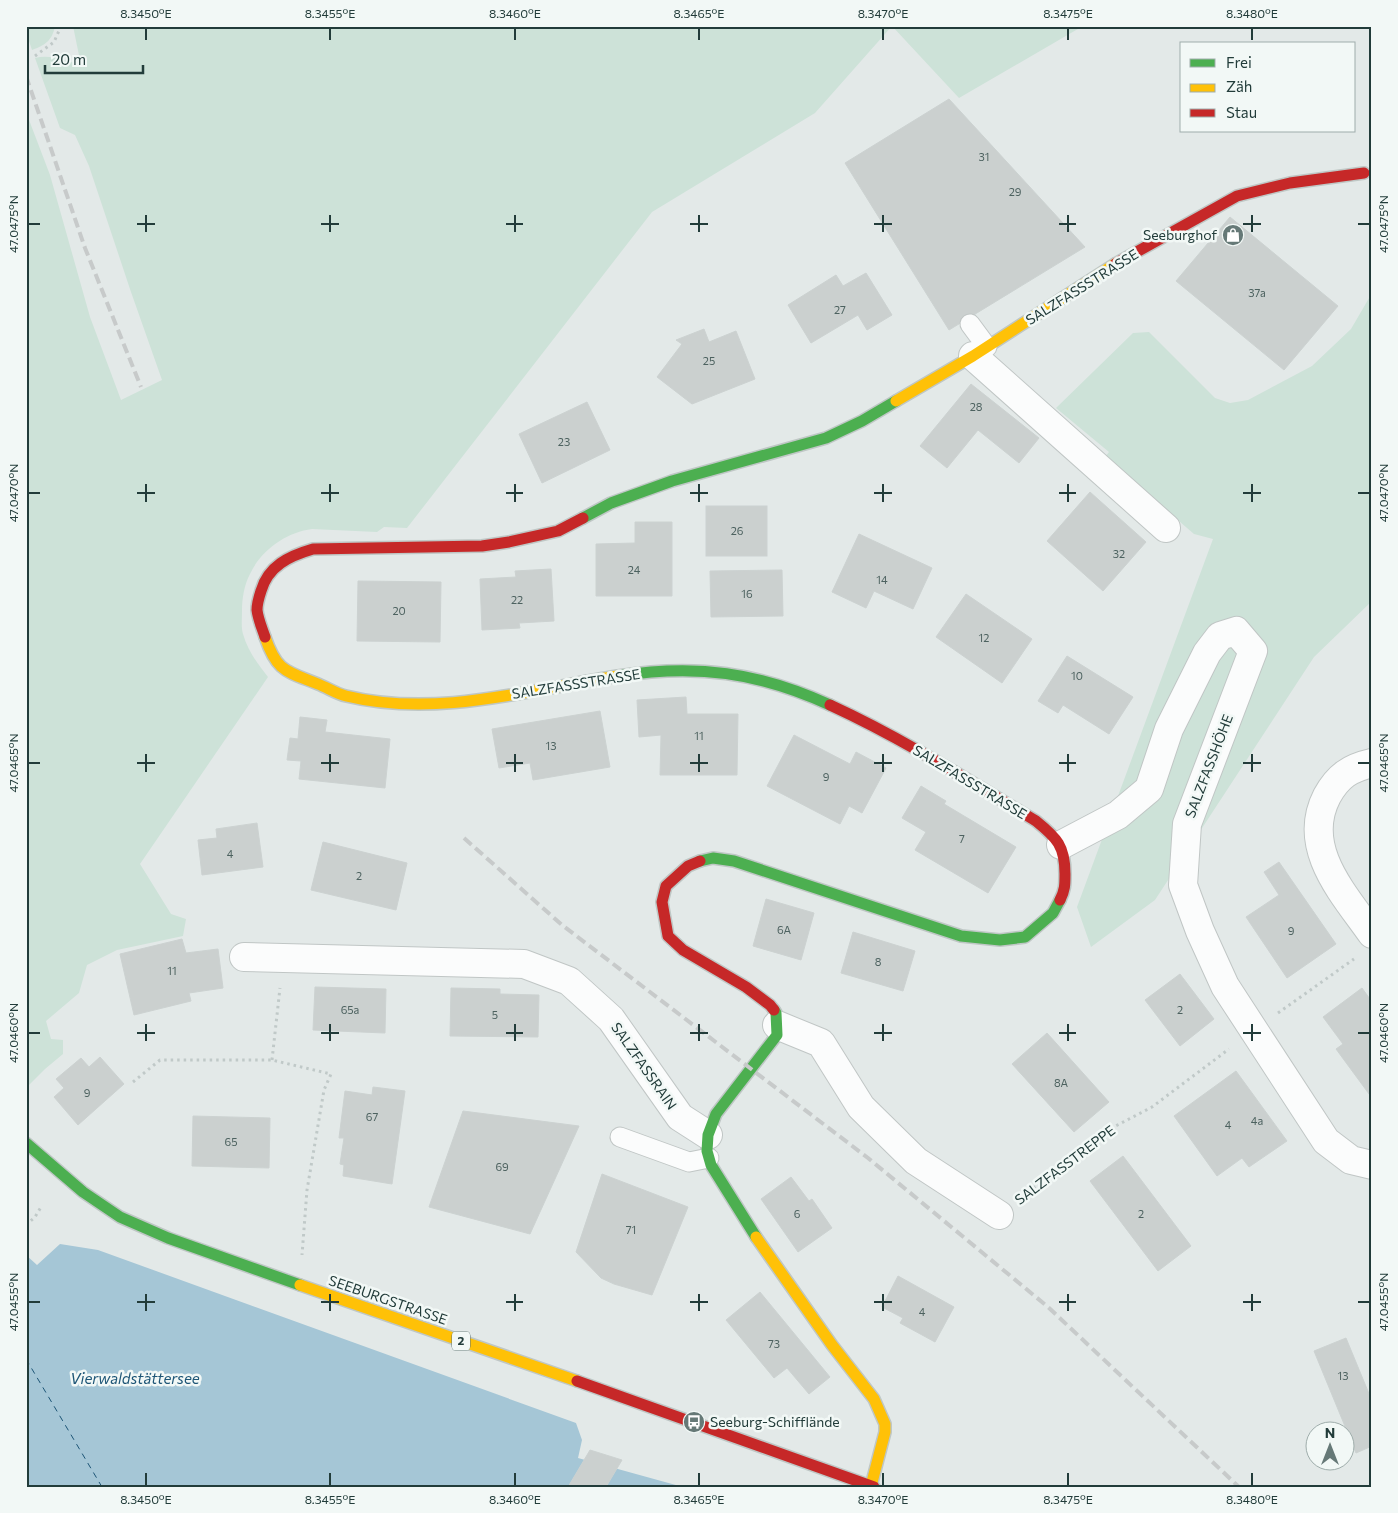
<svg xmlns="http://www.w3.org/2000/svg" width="1398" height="1513" font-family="Commissioner,sans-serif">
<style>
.green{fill:#cde2d8}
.water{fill:#a5c6d6}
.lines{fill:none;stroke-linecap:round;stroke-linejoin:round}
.ferry{stroke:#1d5576;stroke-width:1;stroke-dasharray:6 5;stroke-linecap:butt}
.building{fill:#cbd0cf;stroke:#ccd2d1}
.lane-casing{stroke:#c0c6c5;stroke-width:21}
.street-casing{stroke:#c0c6c5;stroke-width:30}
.fast-casing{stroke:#bfc7c5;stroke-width:14}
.slow-casing{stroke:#bfc7c5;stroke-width:14}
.jam-casing{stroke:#bfc7c5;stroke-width:14}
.path{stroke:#c0c9c8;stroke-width:3;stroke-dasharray:2.5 4;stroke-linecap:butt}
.lane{stroke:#fbfcfc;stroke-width:19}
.street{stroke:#fbfcfc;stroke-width:28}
.fast{stroke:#4caf50;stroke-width:11}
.slow{stroke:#ffc107;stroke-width:11}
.jam{stroke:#c62828;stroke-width:11}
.rail{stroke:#c7caca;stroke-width:4;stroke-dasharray:10 5;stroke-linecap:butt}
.ticks{fill:none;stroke:#223c3a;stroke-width:2}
.labels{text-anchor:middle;stroke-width:5;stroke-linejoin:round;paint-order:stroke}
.number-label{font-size:11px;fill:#4d6260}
.shield{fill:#f2f8f6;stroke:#607472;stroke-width:1}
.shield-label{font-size:12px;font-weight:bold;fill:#223c3a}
.poi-label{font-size:14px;fill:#223c3a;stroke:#f2f8f6;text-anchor:end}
.street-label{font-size:14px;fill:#223c3a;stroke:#f2f8f6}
.water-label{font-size:15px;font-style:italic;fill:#1d5576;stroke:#f2f8f6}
.neatline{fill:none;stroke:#223c3a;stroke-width:2}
.ticks-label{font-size:12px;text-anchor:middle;fill:#223c3a}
</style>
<rect width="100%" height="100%" fill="#e3e9e8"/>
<g class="green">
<path d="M26 26H55C52 41 45 45 32 50L26 32Z"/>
<path d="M73 26H1083L959 98 892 26 815 113 652 212 407 528 384 527 377 532 312 529C287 532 261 550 250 574 244 585 242 599 242 611 242 619 241 627 243 634 248 651 257 663 268 677L140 864 171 914 186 919 183 936 117 950 87 965 79 993 46 1021 51 1039 63 1040V1054L45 1069 26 1088V112L50 175 90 317 121 400 162 380 131 292 89 166 75 135 60 128 35 58C51 54 66 61 81 65Z"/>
<polygon points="1372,293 1372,601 1314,657 1155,900 1091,947 1077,907 1213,539 1194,534 1105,457 1109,452 1056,408 1133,333 1149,332 1215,398 1230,403 1248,400 1312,366 1351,329"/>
</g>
<polygon class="water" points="60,1244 98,1250 576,1423 582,1440 578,1458 683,1487 26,1487 26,1255 37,1265"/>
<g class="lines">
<polyline class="ferry" points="26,1359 102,1487"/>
</g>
<g class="building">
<polygon points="949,99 1085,247 949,330 845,163"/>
<polygon points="1230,217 1338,306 1284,370 1176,281"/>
<polygon points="866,273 892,315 867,330 858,315 811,343 788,305 836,275 843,286"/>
<polygon points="704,329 709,342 736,331 755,379 692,404 657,377 682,344 676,340"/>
<polygon points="971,384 1039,438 1019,463 978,430 947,468 920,446"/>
<polygon points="587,402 610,450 542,483 519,434"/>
<polygon points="1090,492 1146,542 1103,591 1047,541"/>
<rect x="706" y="506" width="61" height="50"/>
<polygon points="635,522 672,522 672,596 596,596 596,544 635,543"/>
<polygon points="859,534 932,568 913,609 874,591 866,608 832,592"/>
<polygon points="551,569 554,621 519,623 520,628 482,630 480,579 516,577 515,571"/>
<polygon points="782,570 783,616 711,617 710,571"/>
<polygon points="358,581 441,582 440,642 357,641"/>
<polygon points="966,594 1032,639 1002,683 936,637"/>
<polygon points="1067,656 1133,697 1109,734 1063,705 1058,713 1038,701"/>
<polygon points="686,697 687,714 738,714 737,775 660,775 661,735 639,737 637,700"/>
<polygon points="600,711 610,767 533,780 530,763 499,768 492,729"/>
<polygon points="300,717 327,720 325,732 390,739 385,788 299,779 301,761 287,760 290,738 298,739"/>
<polygon points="794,735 850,764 856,752 886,768 862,813 849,806 840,824 767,786"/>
<polygon points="921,786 946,801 944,804 1016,847 988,893 915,850 926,832 902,818"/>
<polygon points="257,823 263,867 202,875 198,840 217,838 216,829"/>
<polygon points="323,842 407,863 396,910 311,890"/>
<polygon points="1279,862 1336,944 1287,978 1246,917 1279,895 1264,872"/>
<polygon points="766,899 814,913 801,960 753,946"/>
<polygon points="853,932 915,951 903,991 841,973"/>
<polygon points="182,939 186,953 218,949 223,988 189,993 191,1001 134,1015 120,954"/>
<polygon points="1180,974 1214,1019 1180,1046 1145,1000"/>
<polygon points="315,987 386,989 385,1033 313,1030"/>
<polygon points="451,988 500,989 500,994 539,995 538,1037 450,1036"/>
<polygon points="1362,988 1372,1002 1372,1098 1336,1049 1343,1044 1323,1017"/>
<polygon points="1047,1033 1109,1102 1074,1132 1012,1064"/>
<polygon points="100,1057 124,1084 78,1125 54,1097 64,1088 56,1079 81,1058 89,1067"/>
<polygon points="1236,1071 1287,1141 1249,1167 1242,1158 1217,1176 1174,1116"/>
<polygon points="373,1087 405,1091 392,1184 343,1176 344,1165 340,1164 344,1138 339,1138 345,1091 372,1095"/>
<polygon points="463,1111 579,1126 530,1234 429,1207"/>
<polygon points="193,1116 270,1118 269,1168 192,1166"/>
<polygon points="1123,1156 1191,1246 1158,1271 1090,1181"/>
<polygon points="602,1174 688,1207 652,1295 614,1284 601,1278 576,1252"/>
<polygon points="791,1177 809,1201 812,1199 832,1228 798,1252 761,1199"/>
<polygon points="898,1276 954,1307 935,1342 900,1323 903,1318 882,1307"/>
<polygon points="760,1292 830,1377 809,1394 787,1368 774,1378 726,1320"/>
<polygon points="1346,1338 1372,1401 1372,1446 1356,1453 1314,1351"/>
<polygon points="590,1450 622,1460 606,1487 568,1487"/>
</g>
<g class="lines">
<g class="lane-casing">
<g id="lane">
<polyline points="970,324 987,347"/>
<polyline points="620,1137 689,1162 709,1158"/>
</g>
</g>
<g class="street-casing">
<g id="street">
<polyline points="973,356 1166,528"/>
<path d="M1372 763C1350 768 1338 776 1327 796 1300 848 1344 894 1372 934"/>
<polyline points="1061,845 1118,815 1149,789 1169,729 1207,653 1220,636 1236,631 1253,651 1187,824 1183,885 1200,931 1225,986 1326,1141 1351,1160 1372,1165"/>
<polyline points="244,957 524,964 569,981 611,1019 680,1117 708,1135"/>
<polyline points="777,1025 821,1043 861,1107 916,1161 999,1215"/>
</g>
</g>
<g class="fast-casing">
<g id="fast">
<polyline points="583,518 611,503 672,481 826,438 862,421 896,401"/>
<path d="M618 676C696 664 758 672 830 705"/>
<polyline points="700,861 713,858 734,861 961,936 1000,940 1025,937 1053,913 1060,900"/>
<polyline points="26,1143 83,1192 120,1217 168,1238 300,1285"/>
<polyline points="756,1237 711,1165 707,1151 708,1135 716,1114 777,1035 776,1013 774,1010"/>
</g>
</g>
<g class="slow-casing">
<g id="slow">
<polyline points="896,401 973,356 1115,264"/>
<path d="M265 637C277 672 286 671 318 684 328 688 337 694 346 696 436 718 529 690 618 676"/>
<polyline points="756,1237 832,1345 874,1399 885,1424 885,1432 871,1486"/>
<polyline points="300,1285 577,1381"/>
</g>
</g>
<g class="jam-casing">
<g id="jam">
<polyline points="1115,264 1237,196 1290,183 1364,173"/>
<path d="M265 637C262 628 258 619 257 610 257 604 259 597 261 591 268 566 289 556 313 549L482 546 509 542 558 531 583 518"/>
<path d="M830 705C902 738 968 780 1036 821 1057 838 1065 846 1065 874 1065 885 1065 890 1060 900"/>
<polyline points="700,861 688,866 666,886 662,902 668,936 683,950 746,987 770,1005 774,1010"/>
<polyline points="577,1381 874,1487"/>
</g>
</g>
<g class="path">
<polyline points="35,56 54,42 61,26"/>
<polyline points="1278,1013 1354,959"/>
<polyline points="272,1060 280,988"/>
<polyline points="133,1082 160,1060 272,1060 331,1074 324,1090 307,1190 302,1255"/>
<polyline points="1023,1196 1106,1131 1152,1107 1229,1049"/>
<polyline points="26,1225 35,1217 41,1207"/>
</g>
<use href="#lane" class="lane"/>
<use href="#street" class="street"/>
<use href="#fast" class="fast"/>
<use href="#slow" class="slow"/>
<use href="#jam" class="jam"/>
<g class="rail">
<polyline points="26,76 85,248 141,387"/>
<polyline points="464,838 562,925 868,1158 1048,1307 1239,1487"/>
</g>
</g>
<path class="ticks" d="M146 28V40M330 28V40M515 28V40M699 28V40M883 28V40M1068 28V40M1252 28V40M146 215V232M330 215V232M515 215V232M699 215V232M883 215V232M1068 215V232M1252 215V232M28 224H40M137 224H155M321 224H339M506 224H523M690 224H708M874 224H892M1059 224H1076M1243 224H1261M1358 224H1370M146 484V502M330 484V502M515 484V502M699 484V502M883 484V502M1068 484V502M1252 484V502M28 493H40M137 493H155M321 493H339M506 493H523M690 493H708M874 493H892M1059 493H1076M1243 493H1261M1358 493H1370M146 754V772M330 754V772M515 754V772M699 754V772M883 754V772M1068 754V772M1252 754V772M28 763H40M137 763H155M321 763H339M506 763H523M690 763H708M874 763H892M1059 763H1076M1243 763H1261M1358 763H1370M146 1024V1041M330 1024V1041M515 1024V1041M699 1024V1041M883 1024V1041M1068 1024V1041M1252 1024V1041M28 1033H40M137 1033H155M321 1033H339M506 1033H523M690 1033H708M874 1033H892M1059 1033H1076M1243 1033H1261M1358 1033H1370M146 1294V1311M330 1294V1311M515 1294V1311M699 1294V1311M883 1294V1311M1068 1294V1311M1252 1294V1311M28 1302H40M137 1302H155M321 1302H339M506 1302H523M690 1302H708M874 1302H892M1059 1302H1076M1243 1302H1261M1358 1302H1370M146 1473V1486M330 1473V1486M515 1473V1486M699 1473V1486M883 1473V1486M1068 1473V1486M1252 1473V1486"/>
<defs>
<g id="shop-disc" transform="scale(1.125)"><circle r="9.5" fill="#667977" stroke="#f2f8f6"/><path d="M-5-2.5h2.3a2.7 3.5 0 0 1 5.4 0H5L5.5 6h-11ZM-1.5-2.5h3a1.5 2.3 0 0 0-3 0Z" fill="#fff"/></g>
<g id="bus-disc" transform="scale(1.125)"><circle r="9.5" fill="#667977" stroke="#f2f8f6"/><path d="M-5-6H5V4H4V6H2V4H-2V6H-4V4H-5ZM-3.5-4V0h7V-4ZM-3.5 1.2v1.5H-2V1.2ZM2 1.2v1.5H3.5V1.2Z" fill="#fff"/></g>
</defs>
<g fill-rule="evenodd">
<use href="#shop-disc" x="1233" y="235"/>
<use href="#bus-disc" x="694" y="1422"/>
</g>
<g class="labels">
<g class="number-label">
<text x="984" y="161">31</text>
<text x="1015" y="196">29</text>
<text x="1257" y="297">37a</text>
<text x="840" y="314">27</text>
<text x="709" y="365">25</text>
<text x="976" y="411">28</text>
<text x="564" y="446">23</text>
<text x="737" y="535">26</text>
<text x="1119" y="558">32</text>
<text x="634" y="574">24</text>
<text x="882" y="584">14</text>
<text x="747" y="598">16</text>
<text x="517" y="604">22</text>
<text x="399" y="615">20</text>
<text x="984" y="642">12</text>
<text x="1077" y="680">10</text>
<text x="699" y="740">11</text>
<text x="551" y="750">13</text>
<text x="826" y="781">9</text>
<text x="962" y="843">7</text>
<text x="230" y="858">4</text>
<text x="359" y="880">2</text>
<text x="784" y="934">6A</text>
<text x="1291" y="935">9</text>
<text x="878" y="966">8</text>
<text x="172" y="975">11</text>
<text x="350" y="1014">65a</text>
<text x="1180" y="1014">2</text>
<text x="495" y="1019">5</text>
<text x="1061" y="1087">8A</text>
<text x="87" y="1097">9</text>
<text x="372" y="1121">67</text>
<text x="1257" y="1125">4a</text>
<text x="1228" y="1129">4</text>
<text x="231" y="1146">65</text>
<text x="502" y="1171">69</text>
<text x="797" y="1218">6</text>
<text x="1141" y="1218">2</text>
<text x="631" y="1234">71</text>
<text x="922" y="1316">4</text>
<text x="774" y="1348">73</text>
<text x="1343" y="1380">13</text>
</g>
<rect class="shield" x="452" y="1331.5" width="18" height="19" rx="4"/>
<g class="shield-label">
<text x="461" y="1345">2</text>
</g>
<g class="poi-label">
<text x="1217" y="240">Seeburghof</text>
<text x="710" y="1427" text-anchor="start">Seeburg-Schifflände</text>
</g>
<g class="street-label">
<text transform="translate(1082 287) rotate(-32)" y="5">SALZFASSSTRASSE</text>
<text transform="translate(576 684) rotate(-9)" y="5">SALZFASSSTRASSE</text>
<text transform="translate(1209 766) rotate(-69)" y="5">SALZFASSHÖHE</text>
<text transform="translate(970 782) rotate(31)" y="5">SALZFASSSTRASSE</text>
<text transform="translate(644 1066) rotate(55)" y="5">SALZFASSRAIN</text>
<text transform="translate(1065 1165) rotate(-37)" y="5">SALZFASSTREPPE</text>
<text transform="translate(388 1300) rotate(19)" y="5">SEEBURGSTRASSE</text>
</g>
<g class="water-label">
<text x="135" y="1384">Vierwaldstättersee</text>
</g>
</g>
<rect width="1398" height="1513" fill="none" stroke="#f2f8f6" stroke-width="55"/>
<rect x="1180" y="42" width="175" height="90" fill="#f2f8f6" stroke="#9fadab"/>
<rect x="1190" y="59" width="25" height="8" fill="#4caf50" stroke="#9fadab"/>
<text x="1226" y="68" font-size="15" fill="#223c3a">Frei</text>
<rect x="1190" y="84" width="25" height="8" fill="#ffc107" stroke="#9fadab"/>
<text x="1226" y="92" font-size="15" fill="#223c3a">Zäh</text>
<rect x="1190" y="109" width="25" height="8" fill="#c62828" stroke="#9fadab"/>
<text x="1226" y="118" font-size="15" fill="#223c3a">Stau</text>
<g transform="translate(1330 1446)"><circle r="24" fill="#f2f8f6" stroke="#9fadab"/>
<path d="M0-4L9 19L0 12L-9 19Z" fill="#667977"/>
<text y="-8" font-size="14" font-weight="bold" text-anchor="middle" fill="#223c3a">N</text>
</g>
<path d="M45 65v8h98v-8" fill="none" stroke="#223c3a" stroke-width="2.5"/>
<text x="52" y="65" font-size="15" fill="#223c3a" stroke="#f2f8f6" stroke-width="4" paint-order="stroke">20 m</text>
<rect x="28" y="28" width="1342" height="1458" class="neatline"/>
<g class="ticks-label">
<text x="146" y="18">8.3450°E</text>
<text x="330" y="18">8.3455°E</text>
<text x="515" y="18">8.3460°E</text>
<text x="699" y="18">8.3465°E</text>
<text x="883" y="18">8.3470°E</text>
<text x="1068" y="18">8.3475°E</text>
<text x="1252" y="18">8.3480°E</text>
<text transform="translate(14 224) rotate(-90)" y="4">47.0475°N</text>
<text transform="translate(1384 224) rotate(-90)" y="4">47.0475°N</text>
<text transform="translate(14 493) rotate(-90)" y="4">47.0470°N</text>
<text transform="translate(1384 493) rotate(-90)" y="4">47.0470°N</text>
<text transform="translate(14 763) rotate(-90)" y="4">47.0465°N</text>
<text transform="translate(1384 763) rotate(-90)" y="4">47.0465°N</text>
<text transform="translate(14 1033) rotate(-90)" y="4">47.0460°N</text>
<text transform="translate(1384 1033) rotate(-90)" y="4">47.0460°N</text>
<text transform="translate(14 1302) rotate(-90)" y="4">47.0455°N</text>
<text transform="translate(1384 1302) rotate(-90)" y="4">47.0455°N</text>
<text x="146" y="1504">8.3450°E</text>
<text x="330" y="1504">8.3455°E</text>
<text x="515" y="1504">8.3460°E</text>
<text x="699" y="1504">8.3465°E</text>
<text x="883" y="1504">8.3470°E</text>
<text x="1068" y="1504">8.3475°E</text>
<text x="1252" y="1504">8.3480°E</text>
</g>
</svg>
